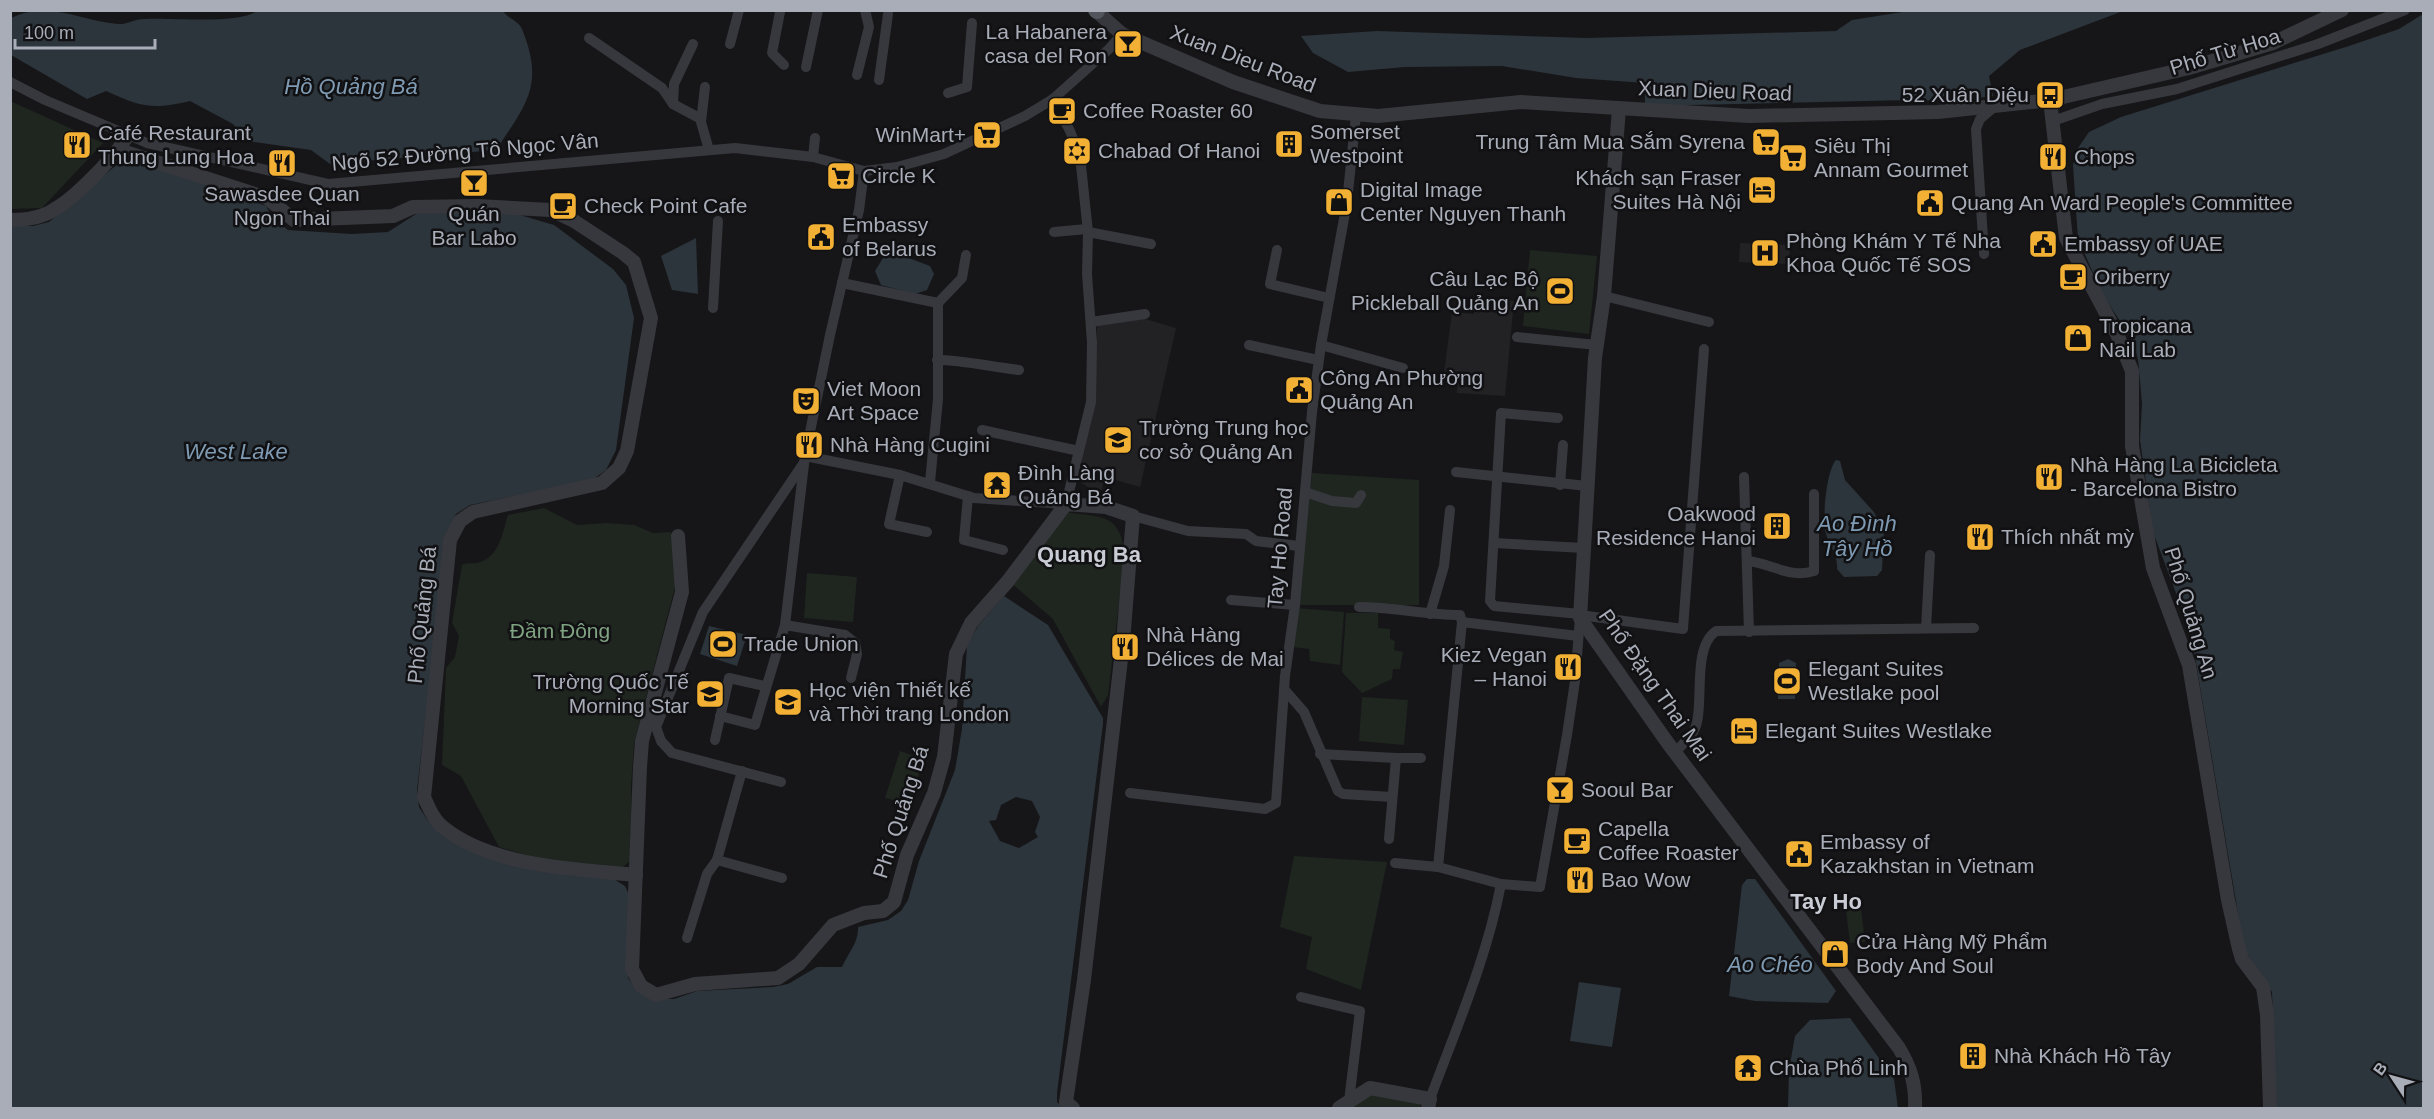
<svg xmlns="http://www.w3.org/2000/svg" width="2434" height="1119" font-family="Helvetica,sans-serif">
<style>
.built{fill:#222225}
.green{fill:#1e261f}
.water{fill:#2c353c}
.pier{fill:#161618}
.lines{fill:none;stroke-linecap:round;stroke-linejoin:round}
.minor{stroke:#37383d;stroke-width:10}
.tertiary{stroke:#37383d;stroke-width:14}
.primary{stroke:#53555c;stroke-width:16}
.labels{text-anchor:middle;stroke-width:5;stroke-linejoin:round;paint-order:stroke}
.poi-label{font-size:21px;fill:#a8adb8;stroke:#111113;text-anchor:start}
.street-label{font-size:21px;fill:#a8adb8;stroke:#111113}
.park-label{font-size:21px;fill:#7fa381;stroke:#111113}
.water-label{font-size:22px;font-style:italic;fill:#7f9bb3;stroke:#111113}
.neighbourhood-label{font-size:22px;font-weight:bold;fill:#c9ccd4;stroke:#111113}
</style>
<rect width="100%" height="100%" fill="#161618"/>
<g class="built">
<polygon points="1740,243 1790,245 1789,264 1739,262"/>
<polygon points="1475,298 1514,301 1505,396 1457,393 1458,374 1444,373 1452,312 1474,314"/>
<polygon points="1142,318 1176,328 1140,487 1105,477 1100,496 1078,480 1094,403 1097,325"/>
</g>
<g class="green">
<polygon points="10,101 103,143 42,208 11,209"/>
<polygon points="1530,250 1597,256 1589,334 1523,326"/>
<polygon points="1312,473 1419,480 1419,605 1298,605"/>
<path d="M544 508 577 525 607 523 634 525 653 533 671 532 675 587 634 743 631 786 633 858 622 868 539 859 499 847 461 776 442 765 446 668 455 657 459 636 452 623 462 565C468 562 471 564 477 563 500 557 502 534 508 515Z"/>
<path d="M1066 512C1101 518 1119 512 1125 553L1108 695 1101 707 1053 619 1011 583Z"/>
<polygon points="807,573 857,577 853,622 804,618"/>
<polygon points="1296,608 1344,612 1340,665 1310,661 1309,649 1292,647"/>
<polygon points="1346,613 1378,613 1378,628 1390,629 1390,639 1395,641 1394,650 1403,652 1400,669 1393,669 1392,679 1362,693 1342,672"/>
<polygon points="1362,697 1408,700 1404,745 1359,741"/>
<polygon points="900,751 923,759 910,804 885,798"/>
<polygon points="1294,856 1387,862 1361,990 1306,969 1312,937 1280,927"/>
<polygon points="1861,908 1865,942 1850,943 1846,910"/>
<polygon points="1372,1095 1421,1102 1420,1108 1351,1108"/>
</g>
<g class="water">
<path d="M257 11H503C507 18 519 21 522 29 545 86 526 104 496 150L330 164 311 150 247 141 233 124 190 101C152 110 141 107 106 91L87 99 11 55V18C50 0 79 21 118 24 126 25 135 19 144 19 172 17 236 25 257 11Z"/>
<polygon points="1909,11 2123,11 2020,50 1989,76 1993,96 1954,101 1910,100 1645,106 1645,83 1576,78 1502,66 1405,67 1348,72 1313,53 1301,36 1377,31 1587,38 1836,31 1852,20"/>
<polygon points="2423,14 2423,1108 2276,1108 2272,992 2244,949 2191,633 2153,532 2140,440 2142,404 2138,359 2131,338 2103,295 2078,239 2073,165 2078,148 2089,132 2121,117 2349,46 2399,29"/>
<path d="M127 156 266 206 272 217 288 230 352 234 388 232 416 214 503 210 554 225 613 269 626 285 634 318 616 450 606 470 595 478 582 482 470 505 456 514 447 532 417 790 419 807 428 821 481 856 612 878 625 886 629 895 628 978 637 990 654 999H674L697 991 773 987 788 984 817 967H842C848 953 859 942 858 927L888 920 901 911 908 900 919 861 955 770 962 729 967 645 978 626 1004 596 1048 625 1103 718V724L1057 1093V1102L1064 1108H11V226H33L49 222Z"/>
<polygon points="696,238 698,294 672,290 661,256"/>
<polygon points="898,254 930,266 934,274 927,290 915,294 881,285 875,271 883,258"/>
<path d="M1836 460 1840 461 1845 480 1873 511 1884 529 1882 570 1877 576 1844 577 1837 569C1838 554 1830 547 1826 534 1822 520 1826 471 1836 460Z"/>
<polygon points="709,626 747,635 737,666 700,654"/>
<polygon points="1788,659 1796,663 1795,699 1778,699 1779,663"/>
<polygon points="1747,879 1755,879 1836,991 1828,1003 1755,1001 1729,996 1742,885"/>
<polygon points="1579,982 1621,988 1612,1047 1570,1041"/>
<polygon points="1850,1018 1894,1079 1898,1108 1788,1108 1789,1070 1795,1036 1810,1020"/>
</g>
<polygon class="pier" points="1016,797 1032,801 1040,817 1035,832 1038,837 1019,848 1000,841 989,821 996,820 1001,805"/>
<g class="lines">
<g class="minor">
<polyline points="780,12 772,53 784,65"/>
<polyline points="589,38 662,88 673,104 701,119"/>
<polyline points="730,44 739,10"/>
<polyline points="806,67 818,10"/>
<polyline points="857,75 869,27 865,10"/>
<polyline points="879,80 888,14"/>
<polyline points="10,82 45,100 147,143 328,184 735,148 813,157 864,171 897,167 944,154 1025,116 1053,99 1109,49 1122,34"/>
<polyline points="705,87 701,122 709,150"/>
<polyline points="948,93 967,87 972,23"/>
<polyline points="673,104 674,84 693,44"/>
<polyline points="2053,121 2102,104 2177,89 2318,44 2405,10"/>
<polyline points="813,157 815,138"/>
<polyline points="1054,232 1087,229"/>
<polyline points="1088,232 1151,244"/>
<polyline points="1277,250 1270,284 1329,298"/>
<polyline points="1984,254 1976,129 1980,119 1993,108"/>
<polyline points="842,283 938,303 962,278 966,255"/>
<polyline points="1604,296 1709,322"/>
<polyline points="713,308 718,221"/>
<polyline points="1091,322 1145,314"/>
<polyline points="1517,337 1597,345"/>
<polyline points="1249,345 1318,360"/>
<polyline points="1321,345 1403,368"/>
<path d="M937 360C964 360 991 367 1019 370"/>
<polyline points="1558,418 1501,413 1490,601 1494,606 1580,614"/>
<polyline points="982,430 1079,451"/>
<polyline points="805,456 900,475 974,498 1066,504 1091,402 1092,343 1087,274 1088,232 1080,156 1070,131 1053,99"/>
<polyline points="1456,472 1587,486"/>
<polyline points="900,475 889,524 927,532"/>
<polyline points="1744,477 1749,632"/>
<polyline points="930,482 938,399 938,303"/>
<polyline points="1560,485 1563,445"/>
<polyline points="1305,492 1332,501 1356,503 1361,495"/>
<polyline points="968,496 964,540 1003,550"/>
<polyline points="1133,516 1188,531 1246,534 1256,541 1299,546"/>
<polyline points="1494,543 1584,548"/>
<path d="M1748 561C1770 563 1791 579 1814 571V494"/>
<polyline points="1231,600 1295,605"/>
<path d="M1359 607C1393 607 1426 615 1460 615L1462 622 1578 636"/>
<polyline points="1430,614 1444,566 1450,510"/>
<polyline points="1580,615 1683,629 1704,349"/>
<polyline points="785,625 845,635 855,643 857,654 851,678"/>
<polyline points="1926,628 1930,555"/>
<polyline points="1284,689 1304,712 1338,791 1343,794 1392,797"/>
<polyline points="720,716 755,725 785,625 805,456 830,335 859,210 864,171"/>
<polyline points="715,740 729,678 765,686"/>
<path d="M1675 752C1683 744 1695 734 1697 722 1703 697 1693 647 1716 631L1974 628"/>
<polyline points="1320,754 1396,758 1389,839"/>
<polyline points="1396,758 1421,758"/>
<polyline points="742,771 717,860 782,878"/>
<polyline points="781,782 672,753 661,741 656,727 703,612 803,464"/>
<polyline points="1130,793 1265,809 1276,803 1285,676 1295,605 1312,412 1321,345 1347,202 1356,115"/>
<polyline points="1395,863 1438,867 1501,884"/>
<polyline points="1438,867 1462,622"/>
<polyline points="687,938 707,874 717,860"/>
<polyline points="1301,997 1360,1011 1349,1101"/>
<path d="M1430 1099C1456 1029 1487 958 1501 884L1540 887 1567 735 1575 681 1580 618"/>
</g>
<g class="tertiary">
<polyline points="1095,10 1122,34 1233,82 1320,111 1378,116 1521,102 1749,116 1938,112 2050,100 2189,68 2273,43 2342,10"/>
<polyline points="2050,100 2066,238 2117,334 2132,371 2132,446 2153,568 2189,665 2228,900 2239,949 2242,959 2263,987 2267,1015 2270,1108"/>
<path d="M1619 109 1604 296 1595 358 1580 618 1667 742 1899 1048C1911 1068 1916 1085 1915 1108"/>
<path d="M119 150 267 198 294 220 393 216 413 207 477 206 551 210 574 221 623 253 634 262 651 318 627 451 619 468 602 483 473 512 460 521 450 540 424 797C429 808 434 821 444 828 493 867 576 869 636 875"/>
<path d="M10 220C26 220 42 218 55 209 75 198 117 155 127 136"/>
<polyline points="678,536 682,592 642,741 640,767 632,969 641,986 656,995 695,984 778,978 799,964 833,925 864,913 883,911 894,902 907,855 934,793 944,757 956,654 971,623 1008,581 1066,504 1106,507 1133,516 1123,642 1084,980 1066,1102 1073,1108"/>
<polyline points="1339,1108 1370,1088 1430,1099 1428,1108"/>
</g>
<polyline class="primary" points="1096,10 1097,11"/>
</g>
<defs>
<g id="bar-square" transform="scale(1.5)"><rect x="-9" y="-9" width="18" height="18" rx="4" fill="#f2b134" stroke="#111113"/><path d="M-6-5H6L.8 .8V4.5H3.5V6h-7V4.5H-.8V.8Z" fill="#111"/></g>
<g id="bus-square" transform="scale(1.5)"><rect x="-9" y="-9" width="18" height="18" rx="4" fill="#f2b134" stroke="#111113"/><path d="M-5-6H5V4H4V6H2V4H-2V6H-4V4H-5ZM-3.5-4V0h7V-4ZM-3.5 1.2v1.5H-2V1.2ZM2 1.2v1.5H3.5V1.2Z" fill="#111"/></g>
<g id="cafe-square" transform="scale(1.5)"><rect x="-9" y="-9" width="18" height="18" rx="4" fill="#f2b134" stroke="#111113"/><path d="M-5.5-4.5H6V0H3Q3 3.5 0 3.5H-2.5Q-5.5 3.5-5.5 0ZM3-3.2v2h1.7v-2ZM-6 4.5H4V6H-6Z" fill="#111"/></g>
<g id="supermarket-square" transform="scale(1.5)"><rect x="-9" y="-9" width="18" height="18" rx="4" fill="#f2b134" stroke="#111113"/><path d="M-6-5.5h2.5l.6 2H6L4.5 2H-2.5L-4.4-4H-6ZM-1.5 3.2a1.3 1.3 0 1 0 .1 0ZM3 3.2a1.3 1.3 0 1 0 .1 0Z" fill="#111"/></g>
<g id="building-square" transform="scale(1.5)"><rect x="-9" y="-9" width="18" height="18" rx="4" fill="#f2b134" stroke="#111113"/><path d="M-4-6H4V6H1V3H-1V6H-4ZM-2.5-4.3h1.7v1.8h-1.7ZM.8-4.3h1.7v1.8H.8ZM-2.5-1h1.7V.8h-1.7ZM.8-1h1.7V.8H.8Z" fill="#111"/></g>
<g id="restaurant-square" transform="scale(1.5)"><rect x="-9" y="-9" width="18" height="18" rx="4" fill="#f2b134" stroke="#111113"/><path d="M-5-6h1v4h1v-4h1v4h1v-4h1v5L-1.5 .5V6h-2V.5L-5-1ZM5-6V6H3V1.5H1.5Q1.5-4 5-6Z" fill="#111"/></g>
<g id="synagogue-square" transform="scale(1.5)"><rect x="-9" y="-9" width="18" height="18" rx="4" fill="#f2b134" stroke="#111113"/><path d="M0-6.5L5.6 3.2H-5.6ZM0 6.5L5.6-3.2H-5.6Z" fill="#111"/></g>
<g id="hotel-square" transform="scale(1.5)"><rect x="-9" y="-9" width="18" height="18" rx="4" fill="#f2b134" stroke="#111113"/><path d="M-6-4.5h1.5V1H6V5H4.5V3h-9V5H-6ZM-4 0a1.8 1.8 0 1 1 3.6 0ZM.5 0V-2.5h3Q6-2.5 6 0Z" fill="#111"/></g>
<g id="shop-square" transform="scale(1.5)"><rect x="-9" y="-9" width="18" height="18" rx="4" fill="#f2b134" stroke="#111113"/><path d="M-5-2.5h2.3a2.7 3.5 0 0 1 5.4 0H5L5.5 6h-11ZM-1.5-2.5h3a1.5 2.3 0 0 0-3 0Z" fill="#111"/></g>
<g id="civic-square" transform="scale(1.5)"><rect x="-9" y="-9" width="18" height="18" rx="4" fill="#f2b134" stroke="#111113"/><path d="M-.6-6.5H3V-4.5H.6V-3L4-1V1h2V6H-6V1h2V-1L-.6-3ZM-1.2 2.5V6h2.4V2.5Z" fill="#111"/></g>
<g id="hospital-square" transform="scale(1.5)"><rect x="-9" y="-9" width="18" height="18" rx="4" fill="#f2b134" stroke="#111113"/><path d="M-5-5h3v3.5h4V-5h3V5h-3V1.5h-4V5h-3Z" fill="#111"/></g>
<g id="stadium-square" transform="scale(1.5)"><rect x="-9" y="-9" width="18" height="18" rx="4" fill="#f2b134" stroke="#111113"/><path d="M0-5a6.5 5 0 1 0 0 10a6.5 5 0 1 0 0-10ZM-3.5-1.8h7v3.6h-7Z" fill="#111"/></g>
<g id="theatre-square" transform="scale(1.5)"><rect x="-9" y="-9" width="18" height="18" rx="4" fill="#f2b134" stroke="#111113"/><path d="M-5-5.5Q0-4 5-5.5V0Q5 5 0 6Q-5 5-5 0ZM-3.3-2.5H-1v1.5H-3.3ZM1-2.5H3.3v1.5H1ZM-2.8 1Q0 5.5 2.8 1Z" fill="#111"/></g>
<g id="school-square" transform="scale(1.5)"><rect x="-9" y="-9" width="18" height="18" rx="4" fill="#f2b134" stroke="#111113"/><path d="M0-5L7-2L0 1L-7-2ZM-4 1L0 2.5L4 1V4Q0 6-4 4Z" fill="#111"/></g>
<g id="temple-square" transform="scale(1.5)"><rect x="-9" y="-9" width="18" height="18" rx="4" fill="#f2b134" stroke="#111113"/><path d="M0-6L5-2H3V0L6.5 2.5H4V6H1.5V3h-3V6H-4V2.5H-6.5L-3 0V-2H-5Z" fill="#111"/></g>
<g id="university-square" transform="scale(1.5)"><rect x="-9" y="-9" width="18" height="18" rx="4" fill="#f2b134" stroke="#111113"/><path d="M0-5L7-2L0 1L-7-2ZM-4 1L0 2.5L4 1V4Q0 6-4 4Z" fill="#111"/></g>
</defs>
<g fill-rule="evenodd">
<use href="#bar-square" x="1128" y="44"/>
<use href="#bus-square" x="2050" y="95"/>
<use href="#cafe-square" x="1062" y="111"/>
<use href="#supermarket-square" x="987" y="135"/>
<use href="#supermarket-square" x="1766" y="142"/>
<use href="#building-square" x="1289" y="144"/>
<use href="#restaurant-square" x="77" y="145"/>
<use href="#synagogue-square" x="1077" y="151"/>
<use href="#restaurant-square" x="2053" y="157"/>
<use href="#supermarket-square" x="1793" y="158"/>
<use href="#restaurant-square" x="282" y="163"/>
<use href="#supermarket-square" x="841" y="176"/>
<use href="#bar-square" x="474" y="183"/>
<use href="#hotel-square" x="1762" y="190"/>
<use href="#shop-square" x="1339" y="202"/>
<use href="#civic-square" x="1930" y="203"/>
<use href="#cafe-square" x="563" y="206"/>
<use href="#civic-square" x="821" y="237"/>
<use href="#civic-square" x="2043" y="244"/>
<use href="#hospital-square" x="1765" y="253"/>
<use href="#cafe-square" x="2073" y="277"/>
<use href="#stadium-square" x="1560" y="291"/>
<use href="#shop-square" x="2078" y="338"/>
<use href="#civic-square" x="1299" y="390"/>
<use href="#theatre-square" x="806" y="401"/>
<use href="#school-square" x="1118" y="440"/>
<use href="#restaurant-square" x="809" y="445"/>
<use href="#restaurant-square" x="2049" y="477"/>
<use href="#temple-square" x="997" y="485"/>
<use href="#building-square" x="1777" y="526"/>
<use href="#restaurant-square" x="1980" y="537"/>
<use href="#stadium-square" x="723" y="644"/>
<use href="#restaurant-square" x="1125" y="647"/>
<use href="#restaurant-square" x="1568" y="667"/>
<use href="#stadium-square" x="1787" y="681"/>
<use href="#school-square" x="710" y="694"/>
<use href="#university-square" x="788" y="702"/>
<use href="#hotel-square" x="1744" y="731"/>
<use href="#bar-square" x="1560" y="790"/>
<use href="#cafe-square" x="1577" y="841"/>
<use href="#civic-square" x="1799" y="854"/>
<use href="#restaurant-square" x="1580" y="880"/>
<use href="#shop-square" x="1835" y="954"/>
<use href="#building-square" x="1973" y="1056"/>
<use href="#temple-square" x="1748" y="1068"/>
</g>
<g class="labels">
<g class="poi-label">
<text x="1107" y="39" text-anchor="end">La Habanera<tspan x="1107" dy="24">casa del Ron</tspan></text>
<text x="2029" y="102" text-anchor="end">52 Xuân Diệu</text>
<text x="1083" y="118">Coffee Roaster 60</text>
<text x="1310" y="139">Somerset<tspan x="1310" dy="24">Westpoint</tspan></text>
<text x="98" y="140">Café Restaurant<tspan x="98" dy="24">Thung Lung Hoa</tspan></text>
<text x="966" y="142" text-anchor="end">WinMart+</text>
<text x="1745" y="149" text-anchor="end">Trung Tâm Mua Sắm Syrena</text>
<text x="1814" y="153">Siêu Thị<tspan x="1814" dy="24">Annam Gourmet</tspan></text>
<text x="1098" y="158">Chabad Of Hanoi</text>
<text x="2074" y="164">Chops</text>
<text x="862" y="183">Circle K</text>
<text x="1741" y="185" text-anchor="end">Khách sạn Fraser<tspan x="1741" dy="24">Suites Hà Nội</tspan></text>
<text x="1360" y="197">Digital Image<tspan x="1360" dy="24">Center Nguyen Thanh</tspan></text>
<text x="282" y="201" text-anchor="middle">Sawasdee Quan<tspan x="282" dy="24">Ngon Thai</tspan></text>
<text x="1951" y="210">Quang An Ward People's Committee</text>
<text x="584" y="213">Check Point Cafe</text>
<text x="474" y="221" text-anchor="middle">Quán<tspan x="474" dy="24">Bar Labo</tspan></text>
<text x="842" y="232">Embassy<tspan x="842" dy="24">of Belarus</tspan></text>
<text x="1786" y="248">Phòng Khám Y Tế Nha<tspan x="1786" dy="24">Khoa Quốc Tế SOS</tspan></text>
<text x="2064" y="251">Embassy of UAE</text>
<text x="2094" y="284">Oriberry</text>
<text x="1539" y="286" text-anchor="end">Câu Lạc Bộ<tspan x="1539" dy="24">Pickleball Quảng An</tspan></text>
<text x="2099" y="333">Tropicana<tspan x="2099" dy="24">Nail Lab</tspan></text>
<text x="1320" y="385">Công An Phường<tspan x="1320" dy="24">Quảng An</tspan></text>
<text x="827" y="396">Viet Moon<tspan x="827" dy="24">Art Space</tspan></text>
<text x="1139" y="435">Trường Trung học<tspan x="1139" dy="24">cơ sở Quảng An</tspan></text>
<text x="830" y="452">Nhà Hàng Cugini</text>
<text x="2070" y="472">Nhà Hàng La Bicicleta<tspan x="2070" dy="24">- Barcelona Bistro</tspan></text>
<text x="1018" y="480">Đình Làng<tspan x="1018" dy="24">Quảng Bá</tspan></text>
<text x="1756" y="521" text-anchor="end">Oakwood<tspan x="1756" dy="24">Residence Hanoi</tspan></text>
<text x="2001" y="544">Thích nhất mỳ</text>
<text x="1146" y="642">Nhà Hàng<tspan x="1146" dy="24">Délices de Mai</tspan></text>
<text x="744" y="651">Trade Union</text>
<text x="1547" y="662" text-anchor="end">Kiez Vegan<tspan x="1547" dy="24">– Hanoi</tspan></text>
<text x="1808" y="676">Elegant Suites<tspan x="1808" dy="24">Westlake pool</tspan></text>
<text x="689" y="689" text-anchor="end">Trường Quốc Tế<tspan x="689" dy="24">Morning Star</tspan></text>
<text x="809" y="697">Học viện Thiết kế<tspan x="809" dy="24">và Thời trang London</tspan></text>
<text x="1765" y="738">Elegant Suites Westlake</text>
<text x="1581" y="797">Sooul Bar</text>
<text x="1598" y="836">Capella<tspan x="1598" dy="24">Coffee Roaster</tspan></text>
<text x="1820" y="849">Embassy of<tspan x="1820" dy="24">Kazakhstan in Vietnam</tspan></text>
<text x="1601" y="887">Bao Wow</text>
<text x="1856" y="949">Cửa Hàng Mỹ Phẩm<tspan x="1856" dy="24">Body And Soul</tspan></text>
<text x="1994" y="1063">Nhà Khách Hồ Tây</text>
<text x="1769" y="1075">Chùa Phổ Linh</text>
</g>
<g class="street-label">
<text transform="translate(2225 52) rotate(-17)" y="7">Phố Từ Hoa</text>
<text transform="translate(1243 59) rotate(21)" y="7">Xuan Dieu Road</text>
<text transform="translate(1715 91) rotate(2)" y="7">Xuan Dieu Road</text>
<text transform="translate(465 152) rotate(-5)" y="7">Ngõ 52 Đường Tô Ngọc Vân</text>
<text transform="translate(1280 548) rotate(-85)" y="7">Tay Ho Road</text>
<text transform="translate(2191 613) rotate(73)" y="7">Phố Quảng An</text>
<text transform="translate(422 615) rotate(-84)" y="7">Phố Quảng Bá</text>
<text transform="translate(1655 685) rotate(55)" y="7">Phố Đặng Thai Mai</text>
<text transform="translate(901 812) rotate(-72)" y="7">Phố Quảng Bá</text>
</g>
<g class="park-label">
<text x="560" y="638">Đầm Đông</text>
</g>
<g class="water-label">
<text x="351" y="94">Hồ Quảng Bá</text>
<text x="236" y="459">West Lake</text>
<text x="1857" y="531">Ao Đình<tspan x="1857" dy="25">Tây Hồ</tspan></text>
<text x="1770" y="972">Ao Chéo</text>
</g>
<g class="neighbourhood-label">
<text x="1089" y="562">Quang Ba</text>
<text x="1826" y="909">Tay Ho</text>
</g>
</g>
<rect width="2434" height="1119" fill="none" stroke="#a8adb8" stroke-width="24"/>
<g transform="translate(2392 1077) rotate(306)" stroke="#111113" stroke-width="4.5" paint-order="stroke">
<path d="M0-4.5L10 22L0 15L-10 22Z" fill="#a8adb8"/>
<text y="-9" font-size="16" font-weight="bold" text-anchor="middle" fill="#a8adb8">B</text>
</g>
<path d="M15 39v9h140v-9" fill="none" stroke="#a8adb8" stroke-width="3"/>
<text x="24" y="39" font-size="18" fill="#a8adb8" stroke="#111113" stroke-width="4.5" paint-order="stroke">100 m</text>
</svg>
